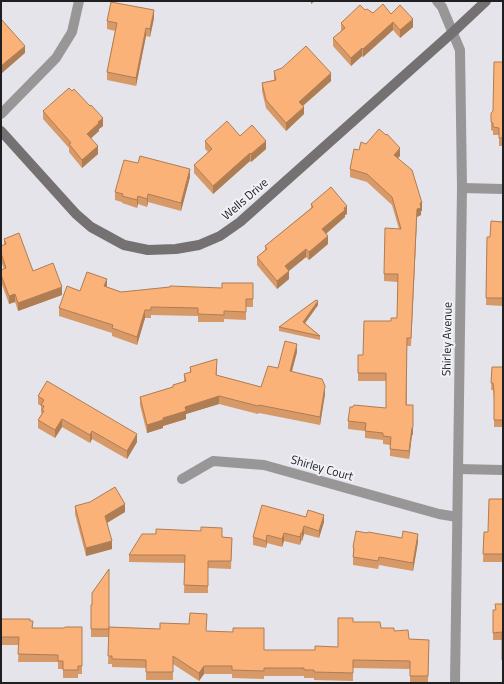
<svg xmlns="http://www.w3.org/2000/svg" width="504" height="684" font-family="'Titillium Web',sans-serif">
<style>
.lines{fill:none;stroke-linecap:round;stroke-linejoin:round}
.minor{stroke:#999697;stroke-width:10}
.secondary{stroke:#757172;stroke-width:10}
.wall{fill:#d79967}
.shaded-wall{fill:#af7d54}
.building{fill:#fab278;stroke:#af7d54}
.labels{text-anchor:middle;stroke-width:4;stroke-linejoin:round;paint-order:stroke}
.street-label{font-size:12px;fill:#1f1f21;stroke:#f1f1f8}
</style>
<rect width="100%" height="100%" fill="#e4e4ea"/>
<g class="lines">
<g class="minor">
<polyline points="437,1 442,7 460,50 462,188 455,683"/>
<polyline points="1,114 56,58 72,32 79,1"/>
<polyline points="462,188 503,189"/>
<polyline points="458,469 503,470"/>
<polyline points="182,479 213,461 264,465 439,514 457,517"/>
</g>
<polyline class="secondary" points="1,131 76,214 91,227 124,245 148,250 176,249 199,245 220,236 240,222 453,32 486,1"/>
</g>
<g class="wall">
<polygon points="365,10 373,13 391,14 413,27 400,38 393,30 363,57 362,56 351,66 333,46 333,38 341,31 341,23"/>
<polygon points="154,18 150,37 146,36 136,86 107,80 107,72 115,31 107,29 107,21"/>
<polygon points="503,62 503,146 499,146 499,135 493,135 493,131 491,130 491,122"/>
<polygon points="274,71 331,81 303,106 304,114 286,131 266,108 262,91 262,83 274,80"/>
<polygon points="43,111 103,126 99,129 99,131 91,138 98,154 82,168 69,152 69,148 43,119"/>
<polygon points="240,136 266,149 251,162 250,161 213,194 194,173 194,165 208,152 205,149 205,141"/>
<polygon points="366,144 400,156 398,158 422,211 421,211 421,215 417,217 411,346 407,346 407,405 413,435 412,435 409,459 390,456 390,445 383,444 383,440 365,438 365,431 348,429 348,421 353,407 386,408 386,381 358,381 358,355 363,355 391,321 397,318 398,282 384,281 384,274 399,229 392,205 367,182 350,177 350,169 359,150"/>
<polygon points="190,177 181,211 148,202 147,207 138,204 137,208 122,203 122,202 115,200 115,192"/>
<polygon points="311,204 347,214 345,215 345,217 326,234 328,244 309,260 306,257 289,271 289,279 277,289 257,265 257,257 265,250 265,246 311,208"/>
<polygon points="503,222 503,306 486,305 487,237 490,237"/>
<polygon points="4,239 33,271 62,295 18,311 15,302 9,304 1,282 1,270 4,269 1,261 1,246 4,245"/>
<polygon points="253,283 253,307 246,307 246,320 224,319 224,322 198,322 198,316 151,315 151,318 145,318 137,345 112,336 112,333 59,316 59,308 80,291 107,287 121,292 222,288"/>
<polygon points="318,305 305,323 320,336 320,340 279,331 279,327"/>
<polygon points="297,352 292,371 325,394 320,425 259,413 258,414 219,404 186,414 186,419 163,426 163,428 147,433 140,405 140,397 173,387 173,385 184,382 184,374 190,373 190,367 217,367 216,375 261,387 278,368"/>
<polygon points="492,367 503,367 503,427 494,427 494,398 493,390 491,390"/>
<polygon points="38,396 137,442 127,459 92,439 90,443 62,427 55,438 38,428 38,420 42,413 41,413 41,406 38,404"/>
<polygon points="503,499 503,562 483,562 484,532 488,532"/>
<polygon points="75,506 125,512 107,523 112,549 86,556 75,514"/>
<polygon points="324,522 319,538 304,534 302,541 301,541 300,545 284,541 282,547 267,543 266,548 253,545 253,537"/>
<polygon points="222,537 232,538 231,569 208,568 208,593 184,593 185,563 129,562 129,555"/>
<polygon points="418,542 413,571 379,565 378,569 353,565 353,547"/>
<polygon points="109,569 109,637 91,637 91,605 92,605"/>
<polygon points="503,604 503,668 502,668 502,640 493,640 493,610 496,610"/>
<polygon points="1,619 30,621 33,628 64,628 82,627 82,674 78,674 78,678 63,678 63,669 58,669 58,662 18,662 19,645 1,645"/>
<polygon points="353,622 394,631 409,639 429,640 428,683 410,683 410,669 353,668 353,681 314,680 314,678 304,678 304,676 264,676 264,679 232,678 232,674 204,674 199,681 173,664 173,680 146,680 146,668 112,667 112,664 108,664 109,627 206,631 264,650 315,650 338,647"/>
</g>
<g class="shaded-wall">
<polygon points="311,1 315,1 311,4"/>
<polygon points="154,10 154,18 150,37 150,29"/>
<polygon points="413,19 413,27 400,38 400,30"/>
<polygon points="393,22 393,30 363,57 363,49"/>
<polygon points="146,28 146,36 136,86 136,78"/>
<polygon points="25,46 25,53 1,74 1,66"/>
<polygon points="362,48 362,56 351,66 351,58"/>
<polygon points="331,73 331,81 299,109 299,102"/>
<polygon points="304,107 304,114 286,131 286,123"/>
<polygon points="103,118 103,126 99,129 99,131 87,142 87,134 98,122"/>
<polygon points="266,141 266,149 251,162 251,154"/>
<polygon points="98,146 98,154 82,168 82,160"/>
<polygon points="400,148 400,156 394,162 394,155"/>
<polygon points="250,153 250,161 213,194 213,186"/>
<polygon points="190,169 190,177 181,211 181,203"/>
<polygon points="148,194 148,202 147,207 147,199"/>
<polygon points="138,196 138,204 137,208 137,200"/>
<polygon points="420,203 422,203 422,211 421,211 421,215 417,217 411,346 417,209"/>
<polygon points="347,206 347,214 345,215 345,217 322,237 322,229"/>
<polygon points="328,236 328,244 309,260 309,252"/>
<polygon points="306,249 306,257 285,274 285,266"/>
<polygon points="289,271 289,279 277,289 277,281"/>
<polygon points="107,279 107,287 104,286"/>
<polygon points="62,287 62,295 18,311 18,303"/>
<polygon points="15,294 15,302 9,304 9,296"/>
<polygon points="318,301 318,305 303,326 303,322"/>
<polygon points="145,310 145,318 137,345 137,337"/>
<polygon points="297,344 297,352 290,378 290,371"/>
<polygon points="217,359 217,367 216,383 216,375"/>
<polygon points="325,386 325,394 320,425 320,417"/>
<polygon points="219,396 219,404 186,414 186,419 163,426 163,428 147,433 147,425 185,407"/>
<polygon points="62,419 62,427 55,438 55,430"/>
<polygon points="413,427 413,435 412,435 409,459 409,451 412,428"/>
<polygon points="92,431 92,439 90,443 90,435"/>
<polygon points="137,434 137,442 127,459 127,451"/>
<polygon points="125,504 125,512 105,524 105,516"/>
<polygon points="324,515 324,522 319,538 319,531"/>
<polygon points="304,526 304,534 302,541 302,533"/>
<polygon points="284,533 284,541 282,547 282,539"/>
<polygon points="301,533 301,541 300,545 300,537"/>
<polygon points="418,534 418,542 413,571 413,563"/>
<polygon points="267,535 267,543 266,548 266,541"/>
<polygon points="112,541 112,549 86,556 86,548"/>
<polygon points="204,666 204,674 199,681 199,673"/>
</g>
<g class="building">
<polygon points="111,2 154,10 150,29 146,28 136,78 107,72 117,23 107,21"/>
<polygon points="383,4 391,14 400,5 413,19 400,30 393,22 363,49 362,48 351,58 333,38 345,28 341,23 360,5 365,10 367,9 373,13"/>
<polygon points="1,19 25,46 1,66"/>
<polygon points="306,46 331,73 299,102 304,107 286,123 266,100 262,83 276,80 274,71 282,68"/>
<polygon points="494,62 503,62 503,138 499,138 499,128 493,127 493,123 491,122 491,113 493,111"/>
<polygon points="69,88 72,91 74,89 90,106 91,105 103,118 98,122 99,123 87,134 98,146 82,160 69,144 71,143 43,111"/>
<polygon points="227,121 240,136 252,125 266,141 251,154 250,153 213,186 194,165 212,149 205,141"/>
<polygon points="379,129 386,135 387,134 400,148 394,155 412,170 422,203 420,203 421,208 417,209 411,338 407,338 406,405 413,405 413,427 412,428 409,451 390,449 391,437 383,436 383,433 365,431 366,423 348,421 350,407 353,407 354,405 386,408 386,373 358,373 358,355 363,355 364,321 391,321 391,318 397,318 398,274 384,274 385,228 401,229 392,197 367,174 350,169 354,149 359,150 361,142 366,144"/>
<polygon points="140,156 190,169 181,203 148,194 147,199 138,196 137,200 122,196 123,194 115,192 124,160 138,163"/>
<polygon points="331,187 347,206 344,208 345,210 322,229 328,236 309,252 306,249 285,266 289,271 277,281 257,257 267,249 265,246 313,207 311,204"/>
<polygon points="491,221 503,222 503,298 486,298 487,237 490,237"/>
<polygon points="19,233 33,271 53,263 62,287 18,303 15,294 9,296 1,275 1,270 6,268 1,253 1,246 6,244 4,239"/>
<polygon points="87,272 107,279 104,286 121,292 170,287 170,286 222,288 222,283 253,283 253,299 246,299 246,312 224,311 224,315 198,314 198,308 151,307 151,310 145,310 137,337 112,328 113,325 59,308 67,286 80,291"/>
<polygon points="316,300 318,301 303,322 320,336 279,327"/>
<polygon points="285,341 297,344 290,371 322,379 325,386 320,417 259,405 258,406 219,396 185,407 186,411 163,418 163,420 147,425 140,397 173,387 173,385 186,381 184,374 191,372 190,367 217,359 216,375 261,387 268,366 278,368"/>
<polygon points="492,367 503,367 503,420 494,420 494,391 493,383 491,383"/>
<polygon points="47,381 137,434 127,451 92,431 90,435 62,419 55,430 38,420 44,411 42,410 44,406 41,405 44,400 38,396"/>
<polygon points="115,487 125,504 105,516 112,541 86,548 75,506 90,502"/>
<polygon points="489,499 503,499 503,554 483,554 484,532 488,532"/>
<polygon points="262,505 306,517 308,510 324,515 319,531 304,526 302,533 301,533 300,537 284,533 282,539 267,535 266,541 253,537"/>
<polygon points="201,527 222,528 222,537 232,538 231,561 208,561 208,586 184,585 185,555 129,555 142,534 156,534 156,529 201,531"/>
<polygon points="356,531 367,533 368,532 402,538 403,531 418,534 413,563 379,557 378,561 353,557 354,549 353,547"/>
<polygon points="109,569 109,629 91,629 91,605 92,605 92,593"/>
<polygon points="495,604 503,604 503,660 502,660 502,632 493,633 493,610 496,610"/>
<polygon points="190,613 207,614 206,631 233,632 233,628 264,628 264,650 315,650 315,646 338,647 338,618 353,618 353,622 380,622 381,628 394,628 394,631 408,630 409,639 429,640 428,676 410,676 410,661 353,660 353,673 314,672 314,670 304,670 304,668 264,668 264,671 232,670 232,666 204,666 199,673 173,656 173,672 146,672 146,660 112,659 112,656 108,656 109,627 160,629 160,623 189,624"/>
<polygon points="1,619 30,619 30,621 33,621 32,628 64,628 65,627 82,627 82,666 78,666 78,670 63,670 63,661 58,661 58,655 18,654 19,637 1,637"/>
</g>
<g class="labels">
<g class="street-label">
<text transform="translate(245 199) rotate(-41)" y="4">Wells Drive</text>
<text transform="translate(447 339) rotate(-89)" y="4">Shirley Avenue</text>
<text transform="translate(322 468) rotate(16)" y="4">Shirley Court</text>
</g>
</g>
<rect width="504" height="684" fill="none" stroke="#1f1f21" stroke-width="4"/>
</svg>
